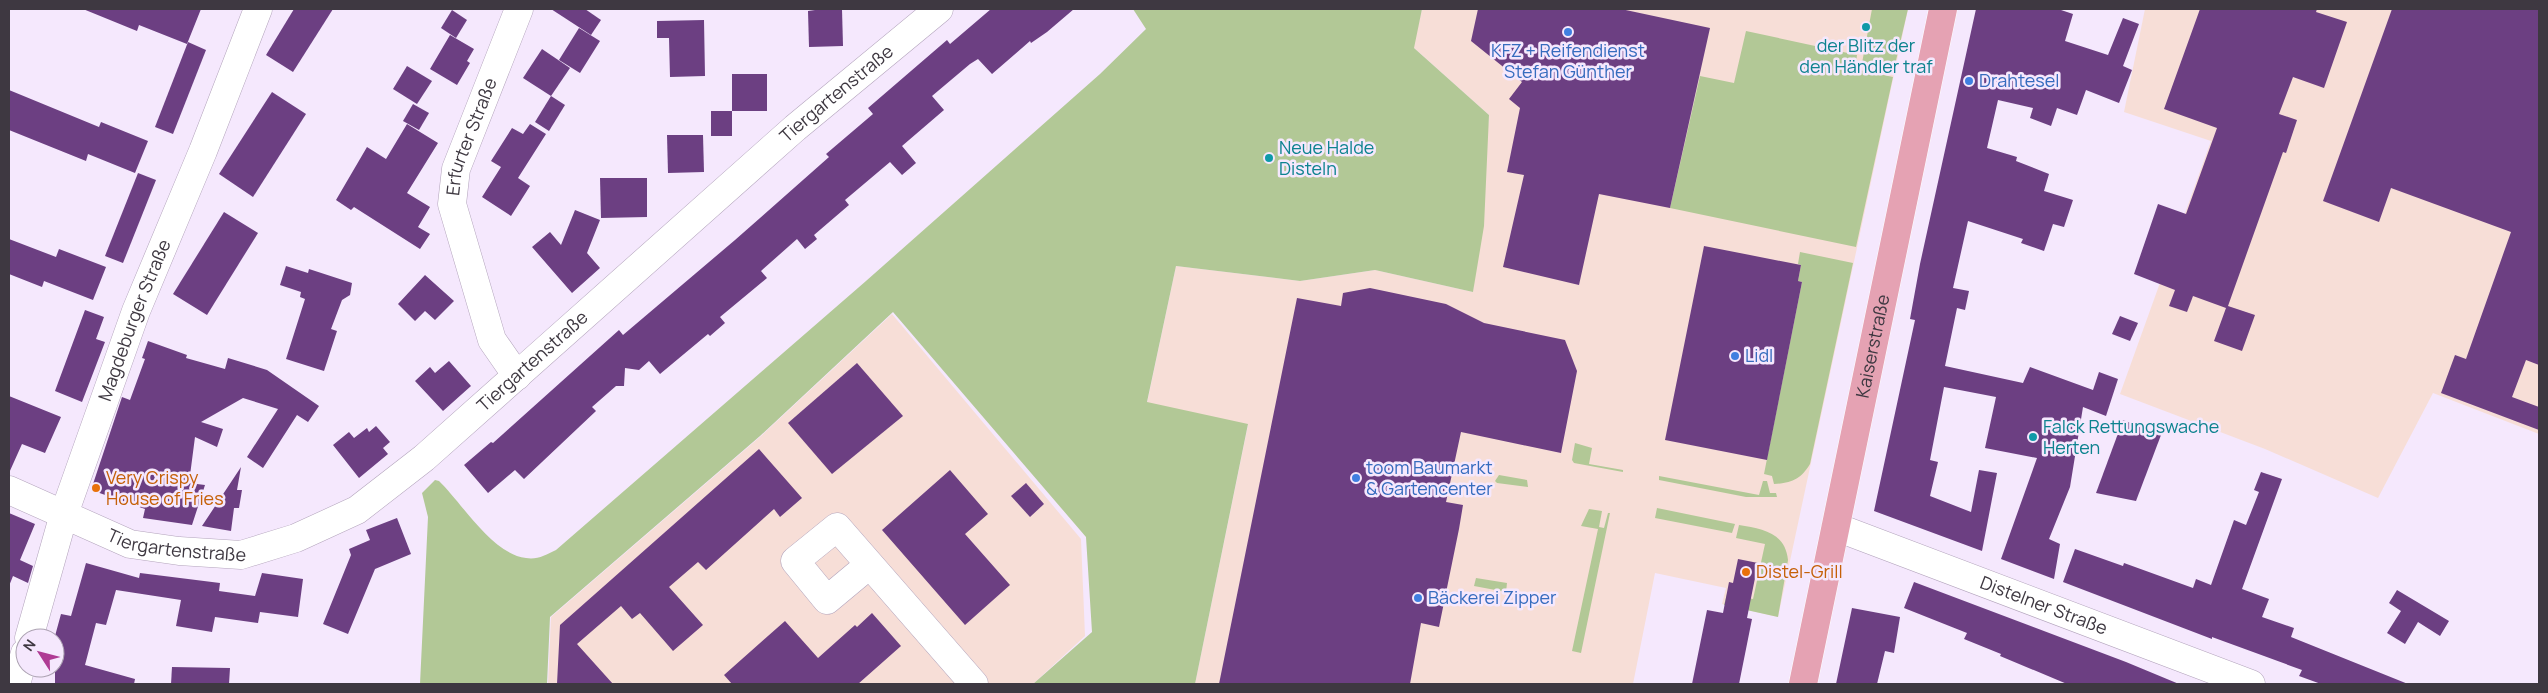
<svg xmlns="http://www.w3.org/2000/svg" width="2548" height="693" font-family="Manrope,sans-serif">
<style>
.commercial{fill:#f7ded7}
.green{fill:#b2c896}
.building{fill:#6c3f82}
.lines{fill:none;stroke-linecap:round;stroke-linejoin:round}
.minor-casing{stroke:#b3a4bc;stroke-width:29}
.major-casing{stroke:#fff;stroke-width:29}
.minor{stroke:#fff;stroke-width:28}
.major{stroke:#e5a2b3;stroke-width:28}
.culture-dot{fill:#0f9aa8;stroke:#f5e8fd;stroke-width:2}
.shop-dot{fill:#3f7fe0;stroke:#f5e8fd;stroke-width:2}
.food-dot{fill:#e8710a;stroke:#f5e8fd;stroke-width:2}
.labels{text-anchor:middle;stroke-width:5;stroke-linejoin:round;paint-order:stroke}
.culture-label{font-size:18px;fill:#0d838f;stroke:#f5e8fd;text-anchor:start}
.shop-label{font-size:18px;fill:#366cbe;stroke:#f5e8fd;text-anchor:start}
.street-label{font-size:18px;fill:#3e3841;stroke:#f5e8fd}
.food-label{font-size:18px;fill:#c56008;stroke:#f5e8fd;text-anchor:start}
</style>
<rect width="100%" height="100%" fill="#f5e8fd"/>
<g class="commercial">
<polygon points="1422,9 1908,9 1778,617 1722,604 1726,588 1655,573 1633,684 1195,684 1248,425 1147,403 1176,266 1300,281 1375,270 1473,292 1489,115 1413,47"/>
<polygon points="2145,9 2539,9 2539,434 2433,393 2378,498 2265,449 2120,394 2211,141 2124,112"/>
<polygon points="892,314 1081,539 1085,636 1033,684 548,684 551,617 761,436"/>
</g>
<g class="green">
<path d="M1133 9H1422L1414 48 1489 115 1484 226 1473 292 1375 270 1300 281 1176 266 1147 402 1248 424 1195 684H1033L1092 632 1086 537 893 312 760 436 550 617 547 684H420L428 517 422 493 435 480 439 481C462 503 492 554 526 558 537 560 546 555 556 550L866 281 1100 74 1146 29Z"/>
<polygon points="1872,9 1908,9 1894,69 1862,63"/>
<polygon points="1746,31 1857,55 1855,69 1893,77 1856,247 1670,208 1700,76 1734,83"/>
<path d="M1800 252 1853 263 1810 464C1801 479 1792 483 1774 484L1772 476 1764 474 1802 282 1798 281 1801 265 1798 264Z"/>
<polygon points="1575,443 1592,448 1589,464 1623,470 1623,472 1574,463 1572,460"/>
<polygon points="1499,475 1527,480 1528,487 1497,483 1495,481"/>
<polygon points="1659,476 1759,495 1763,481 1767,481 1770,493 1776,493 1777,497 1746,497 1659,480"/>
<polygon points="1657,508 1735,524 1732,533 1655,518"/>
<polygon points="1589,509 1602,511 1599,527 1604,528 1608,513 1610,513 1581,653 1572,651 1598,529 1581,526"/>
<path d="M1739 525C1762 529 1785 532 1788 560L1778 617 1724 605 1727 594 1753 599 1765 544 1736 538Z"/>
<polygon points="1476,578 1507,583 1506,592 1474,586"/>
</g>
<g class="building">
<polygon points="83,9 201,9 187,44 139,25 137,31"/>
<polygon points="294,9 333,9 293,72 266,55"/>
<polygon points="551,9 585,9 601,20 591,35"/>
<polygon points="822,9 842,9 843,46 809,47 808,11"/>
<polygon points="991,9 1074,9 1047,32 1031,43 1030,41 992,74 978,59 970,64 932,96 944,110 902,146 916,163 902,175 890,162 845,200 849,205 814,235 817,239 805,249 797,239 761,271 767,278 720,317 725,323 710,336 708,334 660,374 649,361 639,370 625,368 624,386 616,386 592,407 596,411 524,479 515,470 488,493 464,465 491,442 493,443 619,330 623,335 735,240 829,157 826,154 873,114 868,108 947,40 950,44"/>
<polygon points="1478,9 1621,9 1710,28 1670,208 1599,194 1579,285 1503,267 1524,175 1507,172 1520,108 1509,99 1522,82 1471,41"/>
<polygon points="1976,9 2058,9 2073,14 2065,41 2108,55 2123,18 2139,24 2123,66 2132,70 2119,103 2086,90 2077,115 2057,108 2051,126 2030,118 2033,108 1998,100 1987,148 2017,157 2016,161 2049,174 2044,191 2073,200 2064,227 2053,224 2044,251 2021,243 2023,239 1968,221 1953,288 1969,291 1965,310 1957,308 1945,366 2023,383 2030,367 2093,390 2099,372 2118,379 2106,416 2083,407 2070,487 2049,539 2060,544 2054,579 2001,559 2037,458 1985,448 1996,397 1944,387 1930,460 1938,462 1930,496 1971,512 1979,470 1997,473 1982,551 1874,511 1915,320 1910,319 1920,264"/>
<polygon points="2200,9 2317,9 2316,12 2347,22 2324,88 2293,77 2279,114 2297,120 2286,153 2283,152 2228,306 2255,315 2242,351 2214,341 2226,308 2193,296 2187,312 2169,306 2175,290 2134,274 2158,204 2186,214 2217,128 2164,109"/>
<polygon points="2392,9 2539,9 2539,365 2526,360 2512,397 2539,407 2539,430 2441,393 2455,355 2466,359 2511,232 2391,188 2379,222 2323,201"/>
<polygon points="452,10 467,20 456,38 441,28"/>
<polygon points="704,20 705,76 670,77 669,38 657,38 657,21"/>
<polygon points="579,28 600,41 580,73 559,60"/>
<polygon points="450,35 474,49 467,61 470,63 457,85 430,69"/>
<polygon points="188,42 206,50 173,134 155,127"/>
<polygon points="542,49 570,68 551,96 523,78"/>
<polygon points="407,66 432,81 417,104 393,89"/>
<rect x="732" y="74" width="35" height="37"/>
<polygon points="9,90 99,127 101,122 148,141 135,173 88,154 86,161 9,130"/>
<polygon points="272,92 306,114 253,197 219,174"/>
<polygon points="551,96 565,105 549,131 535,122"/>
<polygon points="413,104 429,113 419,130 403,121"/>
<rect x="711" y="111" width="21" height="25"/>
<polygon points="407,124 438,143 407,193 430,207 418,227 430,234 420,249 354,207 351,210 336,200 367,147 386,159"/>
<polygon points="530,124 546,134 518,178 530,186 511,216 482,197 501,167 491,161 512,128 523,134"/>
<polygon points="667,135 703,135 704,172 668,173"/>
<polygon points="138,173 156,180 123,263 105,256"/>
<polygon points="600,178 647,178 647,217 601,218"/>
<polygon points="575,210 600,220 587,253 600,268 572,293 532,247 550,232 561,245"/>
<polygon points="224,212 258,233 207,315 173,294"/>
<polygon points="9,239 56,257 59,249 106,267 93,300 44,281 42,287 9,274"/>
<polygon points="1704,246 1801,265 1798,281 1802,282 1767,460 1665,440"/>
<polygon points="286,266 308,273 309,269 352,283 350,295 342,300 331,329 337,331 324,371 286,359 305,299 300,297 301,292 280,285"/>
<polygon points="425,275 454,301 435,320 425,311 415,321 398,304"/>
<polygon points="1370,288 1446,304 1484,323 1565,340 1577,371 1561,453 1461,432 1446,502 1463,505 1459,529 1439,627 1421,623 1410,684 1219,684 1297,298 1341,306 1343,293"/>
<polygon points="85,310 104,317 96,339 105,342 82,402 55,391"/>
<polygon points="2120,316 2138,323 2130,341 2112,334"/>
<polygon points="148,341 187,355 186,358 225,369 228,358 267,370 319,406 308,422 297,415 263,468 247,457 278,409 243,398 201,422 223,429 217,447 195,437 189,483 205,485 192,525 143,518 145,509 91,490 122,397 130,400 145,359 142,358"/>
<polygon points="449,361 471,386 443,411 415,381 430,367 435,373"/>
<polygon points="857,363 903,416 832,474 788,423"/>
<polygon points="9,396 61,417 45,453 22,444 9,473"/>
<polygon points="2123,420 2161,435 2136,501 2096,493"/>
<polygon points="376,426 390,442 383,448 388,454 359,478 333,445 349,432 354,438 367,428 369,432"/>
<polygon points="759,449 802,498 780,517 774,509 706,570 698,562 669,587 703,625 673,651 640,613 632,619 621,606 577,644 613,684 557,684 560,625"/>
<polygon points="241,467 237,490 242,490 239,508 234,508 231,531 202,526"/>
<polygon points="950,470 988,514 965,534 1010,585 965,625 882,530"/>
<polygon points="2261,472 2282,479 2242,589 2269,599 2262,617 2294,628 2291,637 2408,684 2321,684 2299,676 2302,670 2212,637 2212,639 2063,582 2075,549 2123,566 2124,563 2193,588 2196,579 2211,585 2234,520 2246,525 2259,492 2254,490"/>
<polygon points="1026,483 1044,504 1030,517 1011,496"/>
<polygon points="9,513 35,524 20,560 33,566 28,583 13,576 9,586"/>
<polygon points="397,518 411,554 375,569 348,634 323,624 351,555 349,549 370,540 366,530"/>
<polygon points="1738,559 1758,563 1747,618 1752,619 1739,684 1692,684 1707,610 1723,613 1729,582 1733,583"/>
<polygon points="86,563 139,578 140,573 220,583 219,591 255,596 262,573 303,579 298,617 260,612 258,623 215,617 212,632 176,626 181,600 116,590 106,625 96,623 85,665 135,679 134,684 55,684 55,636 61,614 71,616"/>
<polygon points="1914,582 2126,662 2179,684 2067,684 2000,656 2001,654 1964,639 1967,633 1904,608"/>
<polygon points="2397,590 2449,621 2440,636 2418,622 2405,644 2387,633 2401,611 2389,603"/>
<polygon points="1852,608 1900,617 1894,653 1885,651 1877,684 1836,684"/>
<polygon points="872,613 901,646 858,684 732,684 724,675 785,621 818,658 855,625 857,627"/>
<polygon points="172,667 230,668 229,684 171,684"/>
</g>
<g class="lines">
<g class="minor-casing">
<g id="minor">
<path id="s1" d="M517 376 492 340 452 204 456 169 519 9"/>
<path id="s2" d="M9 490 130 544 179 551 241 555 296 538 357 510 424 458 795 128 939 9"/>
<path id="s3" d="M1836 527 2251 684"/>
<polyline points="869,565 827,600 795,561 837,527 974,684"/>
<path id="s4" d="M29 638 64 514 136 311 203 151 258 9"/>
<polyline points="16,684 25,653"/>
</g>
</g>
<g class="major-casing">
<g id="major">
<path id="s5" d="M1803 684 1943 9"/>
</g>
</g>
<use href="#minor" class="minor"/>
<use href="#major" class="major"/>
</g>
<g class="culture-dot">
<circle cx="1866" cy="27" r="5"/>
<circle cx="1269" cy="158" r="5"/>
<circle cx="2033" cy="437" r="5"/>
</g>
<g class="shop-dot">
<circle cx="1568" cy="32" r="5"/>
<circle cx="1969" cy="81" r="5"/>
<circle cx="1735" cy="356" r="5"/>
<circle cx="1356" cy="478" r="5"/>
<circle cx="1418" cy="598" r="5"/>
</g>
<g class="food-dot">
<circle cx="96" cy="488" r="5"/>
<circle cx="1746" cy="572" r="5"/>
</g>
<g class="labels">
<g class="culture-label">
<text x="1866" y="52" text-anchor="middle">der Blitz der<tspan x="1866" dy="21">den Händler traf</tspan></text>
<text x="1279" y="154">Neue Halde<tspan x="1279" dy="21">Disteln</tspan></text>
<text x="2043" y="433">Falck Rettungswache<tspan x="2043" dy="21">Herten</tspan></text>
</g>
<g class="shop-label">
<text x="1568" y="57" text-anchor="middle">KFZ + Reifendienst<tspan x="1568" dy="21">Stefan Günther</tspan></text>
<text x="1979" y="87">Drahtesel</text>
<text x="1745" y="362">Lidl</text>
<text x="1366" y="474">toom Baumarkt<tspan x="1366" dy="21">&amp; Gartencenter</tspan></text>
<text x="1428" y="604">Bäckerei Zipper</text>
</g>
<g class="street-label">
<text dy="6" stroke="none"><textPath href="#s2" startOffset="1004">Tiergartenstraße</textPath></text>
<text dy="6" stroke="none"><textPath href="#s1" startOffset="256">Erfurter Straße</textPath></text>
<text dy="6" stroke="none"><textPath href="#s4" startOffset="335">Magdeburger Straße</textPath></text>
<text dy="6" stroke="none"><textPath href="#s5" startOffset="345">Kaiserstraße</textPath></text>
<text dy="6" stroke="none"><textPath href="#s2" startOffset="599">Tiergartenstraße</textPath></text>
<text dy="6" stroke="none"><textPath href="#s2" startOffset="179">Tiergartenstraße</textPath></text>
<text dy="6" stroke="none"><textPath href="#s3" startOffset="222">Distelner Straße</textPath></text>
</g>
<g class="food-label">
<text x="106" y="484">Very Crispy<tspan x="106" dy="21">House of Fries</tspan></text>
<text x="1756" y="578">Distel-Grill</text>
</g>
</g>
<rect width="2548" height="693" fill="none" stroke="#3e3841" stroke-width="20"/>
<g transform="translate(40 653) rotate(306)"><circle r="24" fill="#f5e8fd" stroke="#aca2b2"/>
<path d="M0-4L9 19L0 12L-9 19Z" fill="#af3b94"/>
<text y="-8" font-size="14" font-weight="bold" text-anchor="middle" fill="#3e3841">N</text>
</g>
</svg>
